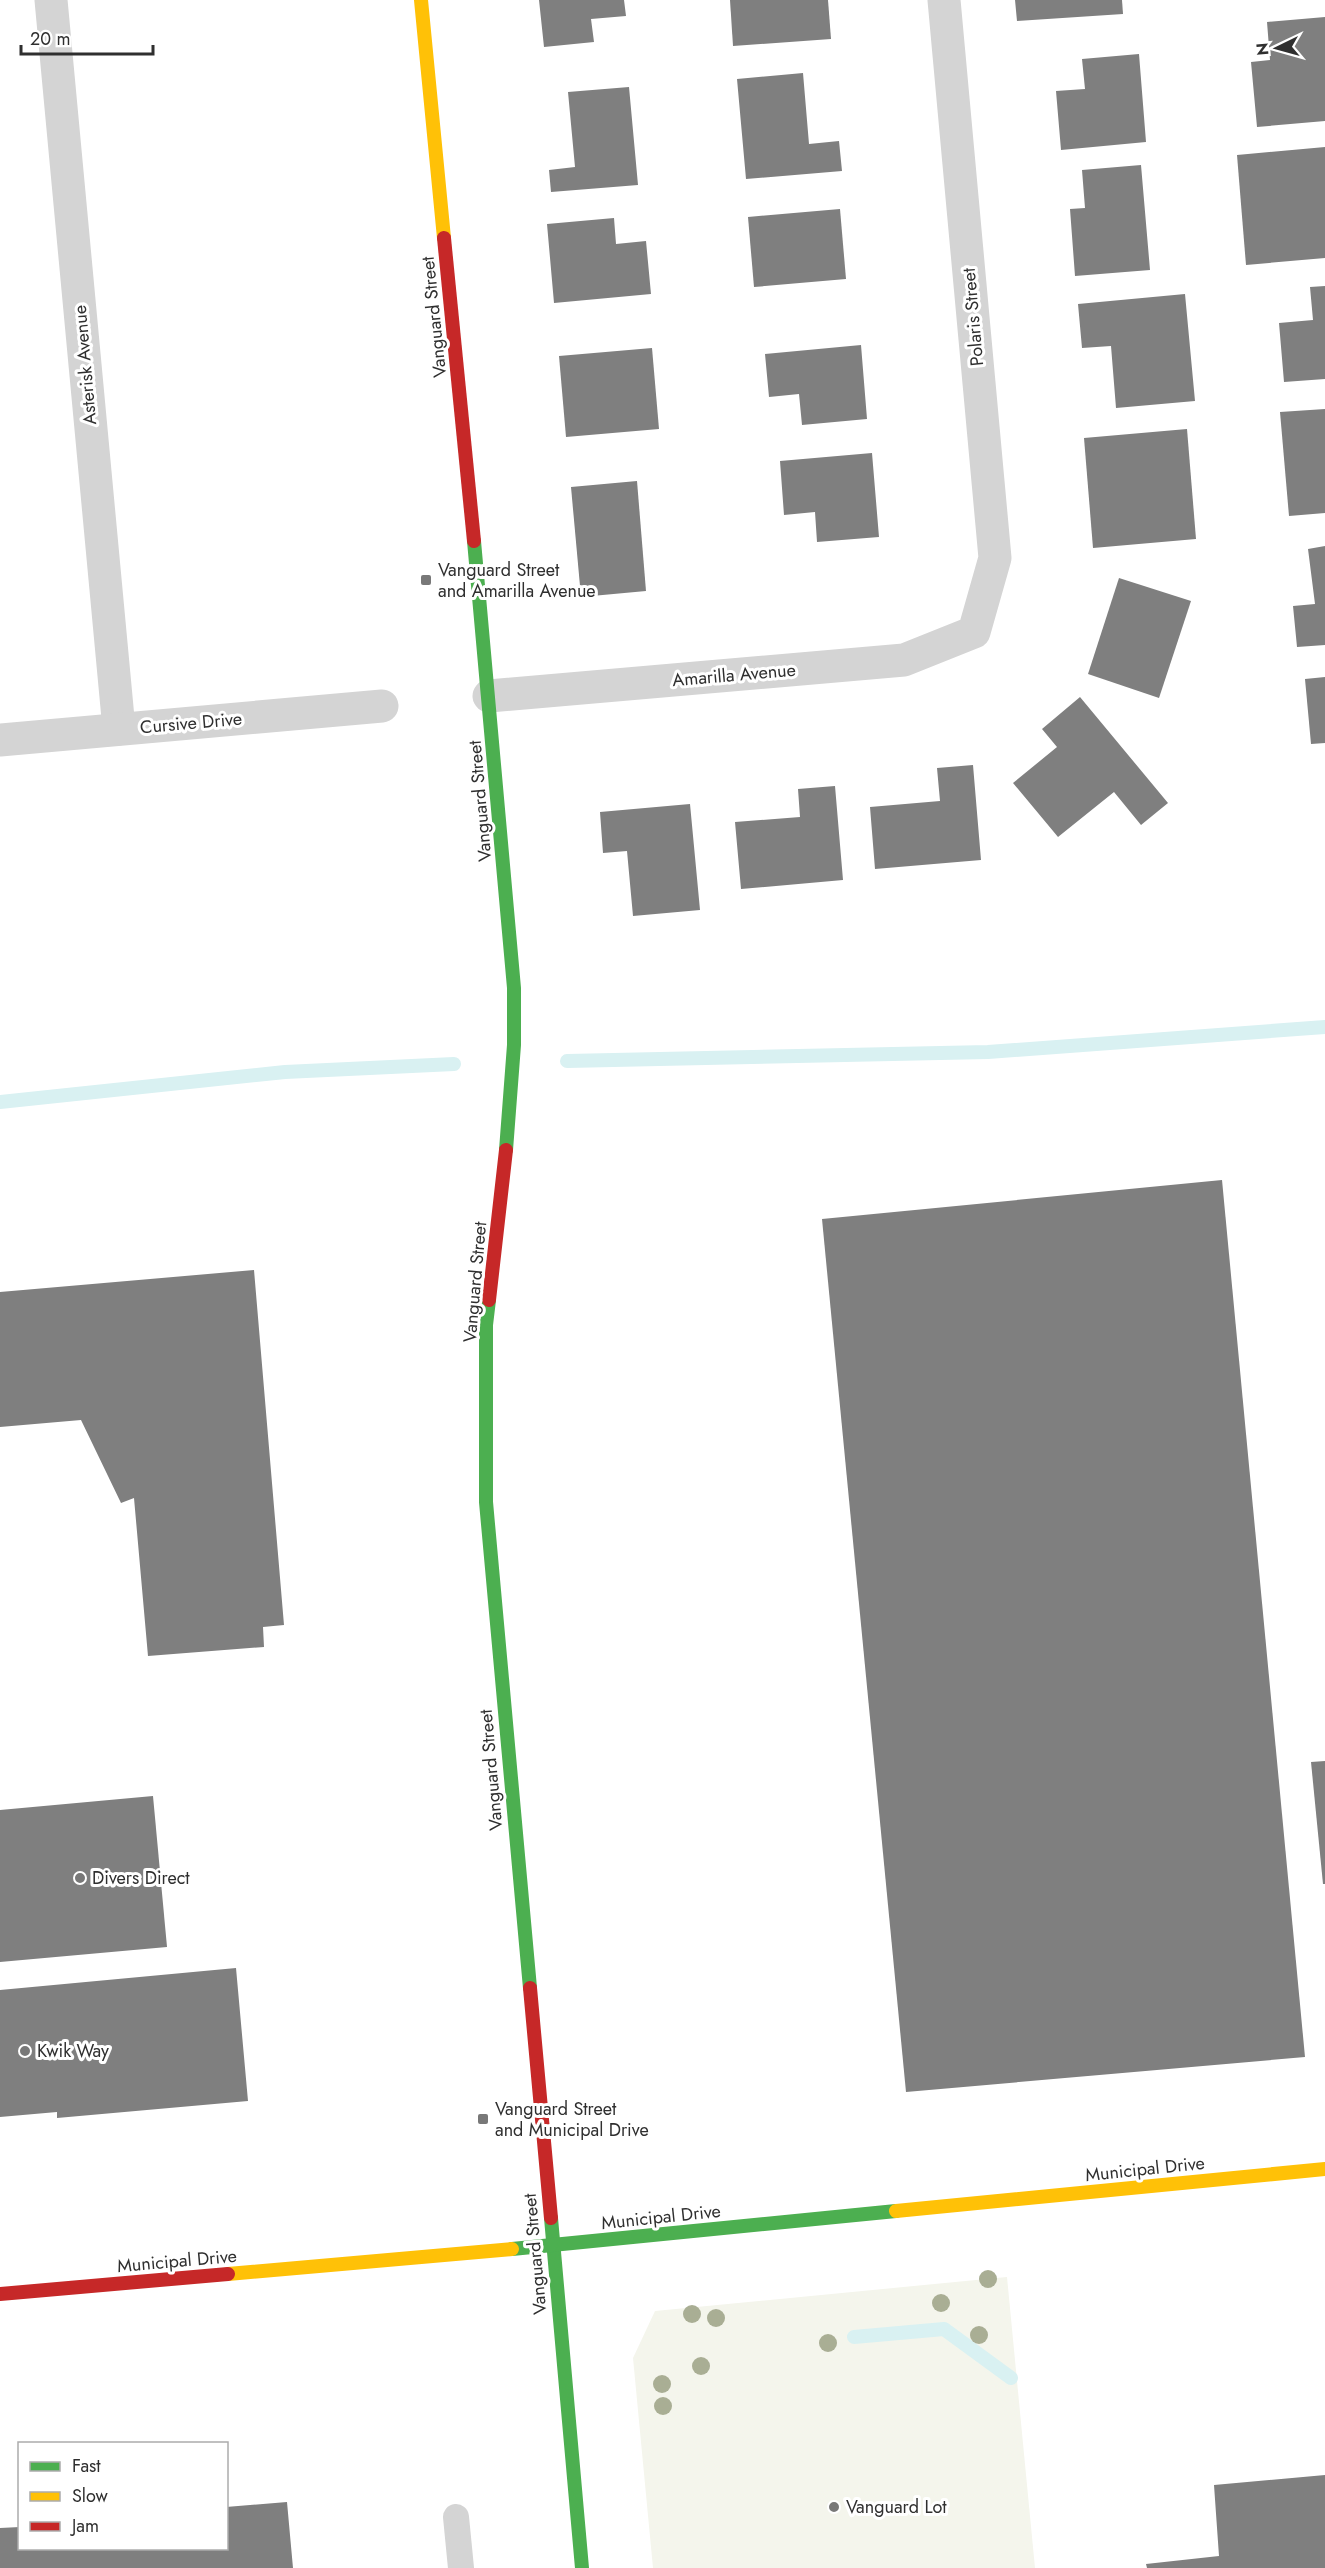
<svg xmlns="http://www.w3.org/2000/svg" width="1325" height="2568" font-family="Jost,sans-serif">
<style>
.green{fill:#f4f5ec}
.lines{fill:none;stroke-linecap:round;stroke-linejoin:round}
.stream{stroke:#d9f1f2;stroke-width:14}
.building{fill:#7f7f7f}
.lane{stroke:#d4d4d4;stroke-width:26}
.street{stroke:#d4d4d4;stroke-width:33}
.fast{stroke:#4caf50;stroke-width:14}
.slow{stroke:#ffc107;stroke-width:14}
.jam{stroke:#c62828;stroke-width:14}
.tree{fill:#a9ae94}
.poi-dot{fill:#787878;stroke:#fff;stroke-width:2}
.labels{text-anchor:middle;stroke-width:6;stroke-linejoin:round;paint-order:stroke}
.street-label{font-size:18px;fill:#2f2f2f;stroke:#fff}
.poi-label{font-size:18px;fill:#2f2f2f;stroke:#fff;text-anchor:start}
</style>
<rect width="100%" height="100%" fill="#fff"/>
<polygon class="green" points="1007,2277 1035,2568 653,2568 633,2358 655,2311"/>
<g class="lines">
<g class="stream">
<polyline points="567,1061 988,1052 1325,1027"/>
<polyline points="0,1102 285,1072 454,1064"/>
<polyline points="854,2337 944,2329 1011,2378"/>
</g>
</g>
<g class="building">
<polygon points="539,0 624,0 626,16 591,19 594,42 544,47"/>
<polygon points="730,0 828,0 831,39 733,46"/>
<polygon points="1015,0 1122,0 1123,14 1017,21"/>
<polygon points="1325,17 1325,121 1257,127 1251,62 1270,60 1267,22"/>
<polygon points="1139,54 1146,142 1061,150 1056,91 1085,89 1082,59"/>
<polygon points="803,73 809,144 839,141 842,171 746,179 737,79"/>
<polygon points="629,87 638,185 551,192 549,170 575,167 568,92"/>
<polygon points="1325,147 1325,258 1246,265 1237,155"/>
<polygon points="1141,165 1150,270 1075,276 1070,209 1085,208 1082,170"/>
<polygon points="840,209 846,279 754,287 748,217"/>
<polygon points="614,218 616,244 646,241 651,294 554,303 547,224"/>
<polygon points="1325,286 1325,379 1284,382 1279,323 1313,320 1310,287"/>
<polygon points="1185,294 1195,401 1116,408 1111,346 1082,348 1078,304"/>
<polygon points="861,345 867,419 802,425 799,394 769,397 765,354"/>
<polygon points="652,348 659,429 566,437 559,356"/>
<polygon points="1325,409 1325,513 1289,516 1280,412"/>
<polygon points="1187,429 1196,539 1093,548 1084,438"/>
<polygon points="872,453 879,537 817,542 815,512 784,515 780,461"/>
<polygon points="637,481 646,591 581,597 571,487"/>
<polygon points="1325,546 1325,645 1297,647 1293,606 1315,604 1308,549"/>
<polygon points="1119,578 1191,601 1159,698 1088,674"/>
<polygon points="1325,677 1325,743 1311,744 1305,679"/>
<polygon points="1080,697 1168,803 1141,825 1114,792 1058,837 1013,783 1057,747 1042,729"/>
<polygon points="973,765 981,860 875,869 870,807 940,801 937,768"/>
<polygon points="835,786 843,880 741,889 735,822 800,817 798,789"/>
<polygon points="690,804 700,910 633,916 627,851 603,853 600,812"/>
<polygon points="1222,1180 1305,2057 906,2092 822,1219"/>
<polygon points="254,1270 284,1625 263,1627 264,1647 148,1656 134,1498 121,1503 81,1420 0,1427 0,1292"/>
<polygon points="1325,1761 1325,1884 1323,1884 1311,1762"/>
<polygon points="153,1796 167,1947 0,1962 0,1810"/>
<polygon points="236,1968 248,2101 57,2118 57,2112 0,2117 0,1990"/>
<polygon points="1325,2475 1325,2568 1147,2568 1146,2564 1219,2556 1214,2485"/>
<polygon points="287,2502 293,2568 0,2568 0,2528 20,2527 20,2548 226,2548 226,2507"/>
</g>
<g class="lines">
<polyline class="lane" points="456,2517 461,2568"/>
<g class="street">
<polyline points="51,0 119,729"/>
<polyline points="489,696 904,660 974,632 995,558 944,0"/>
<polyline points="0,740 382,706"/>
</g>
<g class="fast">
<polyline points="474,541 514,988 514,1045 506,1150"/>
<polyline points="489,1300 486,1325 486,1502 530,1988"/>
<polyline points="551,2218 582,2568"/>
<polyline points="512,2249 896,2211"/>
</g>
<g class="slow">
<polyline points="421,0 444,238"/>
<polyline points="896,2211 1325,2169"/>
<polyline points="228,2274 512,2249"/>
</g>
<g class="jam">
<polyline points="444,238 474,541"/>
<polyline points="489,1300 506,1150"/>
<polyline points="530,1988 551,2218"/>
<polyline points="0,2294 228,2274"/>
</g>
</g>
<g class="tree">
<circle cx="988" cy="2279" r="9"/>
<circle cx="941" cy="2303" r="9"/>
<circle cx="692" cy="2314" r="9"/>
<circle cx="716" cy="2318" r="9"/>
<circle cx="979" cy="2335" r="9"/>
<circle cx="828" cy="2343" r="9"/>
<circle cx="701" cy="2366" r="9"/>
<circle cx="662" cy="2384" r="9"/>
<circle cx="663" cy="2406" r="9"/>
</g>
<g class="poi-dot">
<rect x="420" y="574" width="12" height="12" rx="3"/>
<circle cx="80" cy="1878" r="6"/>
<circle cx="25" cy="2051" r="6"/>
<rect x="477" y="2113" width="12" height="12" rx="3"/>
<circle cx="834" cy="2507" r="6"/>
</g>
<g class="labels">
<g class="street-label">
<text transform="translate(434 317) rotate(-96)" y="6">Vanguard Street</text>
<text transform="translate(973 317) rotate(-95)" y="6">Polaris Street</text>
<text transform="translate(85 365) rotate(-95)" y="6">Asterisk Avenue</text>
<text transform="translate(734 675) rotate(-5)" y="6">Amarilla Avenue</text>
<text transform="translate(191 723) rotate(-5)" y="6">Cursive Drive</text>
<text transform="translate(480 801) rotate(-95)" y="6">Vanguard Street</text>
<text transform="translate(475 1282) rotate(-85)" y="6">Vanguard Street</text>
<text transform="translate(491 1770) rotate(-95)" y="6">Vanguard Street</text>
<text transform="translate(1145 2169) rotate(-6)" y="6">Municipal Drive</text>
<text transform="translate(661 2217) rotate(-6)" y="6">Municipal Drive</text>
<text transform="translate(535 2254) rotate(-95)" y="6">Vanguard Street</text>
<text transform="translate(177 2261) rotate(-5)" y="6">Municipal Drive</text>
</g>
<g class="poi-label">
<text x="438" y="576">Vanguard Street<tspan x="438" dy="21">and Amarilla Avenue</tspan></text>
<text x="92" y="1884">Divers Direct</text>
<text x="37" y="2057">Kwik Way</text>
<text x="495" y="2115">Vanguard Street<tspan x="495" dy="21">and Municipal Drive</tspan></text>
<text x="846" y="2513">Vanguard Lot</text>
</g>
</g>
<rect x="18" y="2442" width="210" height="108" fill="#ffffff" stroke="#acacac" stroke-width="1.5"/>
<rect x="30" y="2462" width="30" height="9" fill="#4caf50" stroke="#acacac" stroke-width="1.5"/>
<text x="72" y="2472" font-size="18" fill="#2f2f2f">Fast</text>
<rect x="30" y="2492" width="30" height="9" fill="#ffc107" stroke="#acacac" stroke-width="1.5"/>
<text x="72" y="2502" font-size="18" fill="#2f2f2f">Slow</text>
<rect x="30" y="2522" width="30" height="9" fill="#c62828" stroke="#acacac" stroke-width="1.5"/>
<text x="72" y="2532" font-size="18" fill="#2f2f2f">Jam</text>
<g transform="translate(1277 48) rotate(265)" stroke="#ffffff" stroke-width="4.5" paint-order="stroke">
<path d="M0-4.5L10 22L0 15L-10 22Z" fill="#2f2f2f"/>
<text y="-9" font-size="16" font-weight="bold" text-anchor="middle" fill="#2f2f2f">N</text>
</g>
<path d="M21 45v9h132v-9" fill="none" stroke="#2f2f2f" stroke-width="3"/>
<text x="30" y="45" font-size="18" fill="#2f2f2f" stroke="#ffffff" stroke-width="4.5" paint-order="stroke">20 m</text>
</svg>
